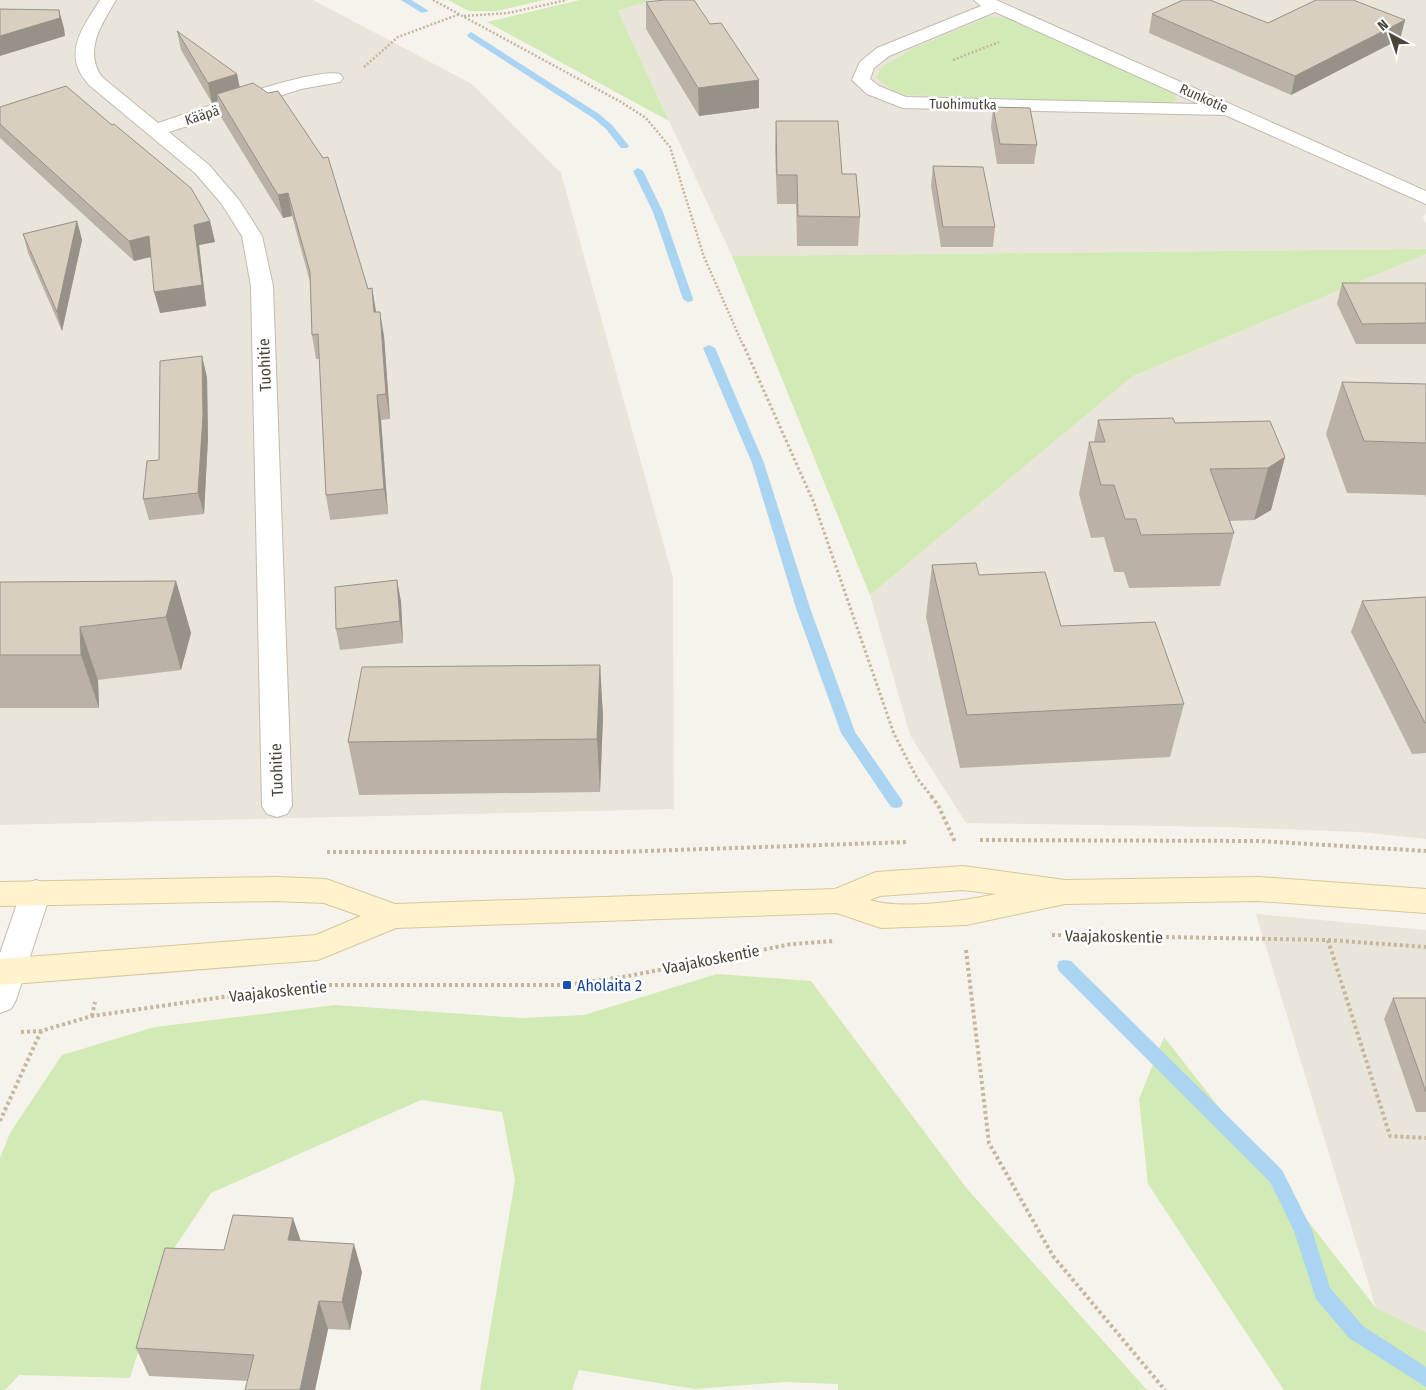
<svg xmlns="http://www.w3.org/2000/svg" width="1426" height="1390" font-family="'Fira Sans Condensed',sans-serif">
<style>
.residential{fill:#eae5da}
.green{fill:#d2eab5}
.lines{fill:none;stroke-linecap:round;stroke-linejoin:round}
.stream{fill:#a9d4f2;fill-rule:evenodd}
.minor-casing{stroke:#c2bbae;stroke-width:2}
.secondary-casing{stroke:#d6c79b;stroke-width:2}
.path-far2{stroke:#c4b79f;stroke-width:2.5;stroke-dasharray:2 2;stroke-linecap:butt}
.path-far1{stroke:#c4b79f;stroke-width:3;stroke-dasharray:2.5 2.5;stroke-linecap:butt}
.path{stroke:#c4b79f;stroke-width:4;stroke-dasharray:3 3;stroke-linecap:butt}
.minor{fill:#fff;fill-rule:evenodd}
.secondary{fill:#fff3cd;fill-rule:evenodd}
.wall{fill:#bab2a6}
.shaded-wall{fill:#979187}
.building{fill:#d8cfc1;stroke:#979187}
.transit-dot{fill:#1a4fb4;stroke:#fff;stroke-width:2}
.labels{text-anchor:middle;stroke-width:5;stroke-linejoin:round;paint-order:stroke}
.far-street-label{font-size:14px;fill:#4b4439;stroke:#fff}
.street-label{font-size:16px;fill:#4b4439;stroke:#fff}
.transit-label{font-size:16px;fill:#164399;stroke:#fff;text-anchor:start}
</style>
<rect width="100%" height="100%" fill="#f6f3ec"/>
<g class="residential">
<polygon points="0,0 313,0 472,84 561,173 673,578 674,809 0,825"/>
<polygon points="651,0 1426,0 1426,213 1423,217 1426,224 1426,249 732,256 618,11"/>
<polygon points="1426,254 1426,839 1361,832 1221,827 966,823 910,735 870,595 1133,376"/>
<polygon points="1256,914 1426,930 1426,1332 1376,1308"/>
</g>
<g class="green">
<polygon points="448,0 544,0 497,11 469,11"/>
<polygon points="580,0 651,0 618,11 669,121 487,22"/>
<polygon points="989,17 1008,18 1173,92 1177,100 1168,104 906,95 892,90 876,78 882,67 914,48"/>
<polygon points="1426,249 1426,254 1133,376 870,595 732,256"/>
<polygon points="717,974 811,981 968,1190 1147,1390 838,1390 838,1384 784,1382 695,1389 579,1370 572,1390 480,1390 515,1180 502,1112 421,1100 211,1193 167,1259 130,1378 19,1375 5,1390 0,1390 0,1158 10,1133 62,1055 155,1027 335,1005 521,1018 584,1015"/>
<polygon points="1164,1037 1376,1308 1426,1332 1426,1390 1284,1390 1148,1184 1139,1099"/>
</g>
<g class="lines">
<g class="stream">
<polygon points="401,0 411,0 429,11 422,13"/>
<polygon points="471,32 599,114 612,125 629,146 627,148 621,148 606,129 593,118 468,37 467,35"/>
<polygon points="638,168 643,171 663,212 693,299 692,301 688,302 683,299 653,212 633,171"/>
<polygon points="709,345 715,348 764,463 810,608 855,732 901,799 903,803 901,807 896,808 891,807 841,733 796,608 752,463 703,348"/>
<polygon points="1065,960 1071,961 1282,1170 1312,1230 1330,1288 1363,1326 1426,1367 1426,1387 1349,1338 1316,1299 1294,1231 1270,1182 1059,971 1057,966 1059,961"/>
</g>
<g class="minor-casing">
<g id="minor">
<path d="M100 0H116C102 24 83 50 102 77L158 123C193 112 311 67 340 74L343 78 340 82 301 89 169 132 209 165 239 200 262 236 273 286 292 806 287 814 277 817 267 814 262 806 251 286 242 236 221 203 195 173 89 85C84 79 79 72 77 65 70 42 89 18 100 0Z"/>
<path d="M974 0H996L1426 191V204L1225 115 903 108 867 94 852 80 860 62 877 48 981 6ZM995 12 1199 104 906 97 879 86 870 79 874 68 889 56Z"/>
<polygon points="36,880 47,884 51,892 16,1000 11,1009 0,1013 0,953 21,892 25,884"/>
</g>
</g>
<g class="secondary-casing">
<path id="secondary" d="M963 866 1065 880 1258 877 1426 889V913L1258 901 1065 904 966 925 881 928 837 913 396 928 318 960 0 985V959L316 935 361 916 324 903 276 901 0 906V882L276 877 326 879 395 904 835 889 876 872ZM963 890 996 894C965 901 900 910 870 900L880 896Z"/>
</g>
<g class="path-far2">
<polyline points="433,0 621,102 646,118 670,147 704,257 743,345"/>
<polyline points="464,16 508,13 567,0"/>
<polyline points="953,60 999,42"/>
<polyline points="364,67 398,37 460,14"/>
</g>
<polyline class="path-far1" points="743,344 814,503 894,734 917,778 932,797"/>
<g class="path">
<polyline points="931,796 938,805 955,842"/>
<polyline points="980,840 1259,841 1426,851"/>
<polyline points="327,852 618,852 908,842"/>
<polyline points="1052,935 1328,940 1426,947"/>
<polyline points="1328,940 1390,1136 1426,1138"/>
<polyline points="966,950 989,1143 1053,1256 1165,1390"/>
<polyline points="329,985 567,985 628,976 792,944 834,941"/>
<polyline points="92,1016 95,1002"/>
<polyline points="21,1032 41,1031 92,1016 251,993"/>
<polyline points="0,1121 41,1031"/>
</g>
<use href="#minor" class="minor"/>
<use href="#secondary" class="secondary"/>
</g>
<g class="wall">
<polygon points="646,2 759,108 699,116 646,29"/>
<polygon points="1152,14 1268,23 1405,20 1400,39 1291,95 1149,33"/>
<polygon points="177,31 239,87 368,289 372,288 376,312 384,336 390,419 381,420 388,514 330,520 326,495 320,359 316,359 312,335 310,282 292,216 283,218 221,117 218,101 212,103 181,50"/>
<polygon points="0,107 210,221 215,242 199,245 206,306 160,313 151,257 134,261 0,138"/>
<polygon points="993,107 1037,145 1034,164 997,164 991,127"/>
<polygon points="776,121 842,174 860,217 858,246 797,246 796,204 777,204 775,149"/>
<polygon points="933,166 995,227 993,247 941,247 931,186"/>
<polygon points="77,221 82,240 62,331 28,253 23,234"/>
<polygon points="1342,283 1426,283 1426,344 1356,344 1337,304"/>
<polygon points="207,377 208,438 204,514 149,520 143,499 159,460"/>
<polygon points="1342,382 1426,384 1426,497 1425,495 1347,493 1326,434"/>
<polygon points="1098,420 1175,423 1285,457 1271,510 1254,520 1230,521 1234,533 1220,586 1129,588 1124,572 1114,572 1104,537 1091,538 1079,494 1089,442 1094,442"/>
<polygon points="932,565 979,575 1184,704 1170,757 960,768 926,617"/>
<polygon points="397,580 401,602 403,643 340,650 336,629"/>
<polygon points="176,581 191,633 181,670 98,680 99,708 0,708 0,582"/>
<polygon points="1426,597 1426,753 1412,754 1351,632 1362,601"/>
<polygon points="600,665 603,717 600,792 359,795 348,742"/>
<polygon points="1393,998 1426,998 1426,1112 1416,1112 1384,1019"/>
<polygon points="301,1241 362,1272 350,1330 328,1329 315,1390 245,1390 248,1381 149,1376 136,1348 224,1250"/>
</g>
<g class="shaded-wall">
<polygon points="59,10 64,28 65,36 0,56 0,36"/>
<polygon points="1405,20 1400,39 1291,95 1295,76"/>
<polygon points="237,74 241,93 217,94 218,101 212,103 208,83"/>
<polygon points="759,80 759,108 699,116 698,88"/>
<polygon points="288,193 292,216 283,218 278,195"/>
<polygon points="77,221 82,240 62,331 57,312"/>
<polygon points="210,221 215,242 199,245 206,306 160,313 154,292 194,225"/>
<polygon points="149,236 154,256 134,261 129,241"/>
<polygon points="372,288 376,312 374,312"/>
<polygon points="380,312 384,336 390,419 386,394"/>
<polygon points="202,356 207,377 208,438 204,514 198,493"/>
<polygon points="377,395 381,420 388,514 384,489"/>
<polygon points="1285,457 1271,510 1254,520 1268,468"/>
<polygon points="397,580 401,602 403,643 400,621"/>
<polygon points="176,581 191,633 181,670 166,617"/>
<polygon points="80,627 98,680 99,708 81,655"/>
<polygon points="600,665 603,717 600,792 597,739"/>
<polygon points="293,1218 303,1247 288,1240"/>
<polygon points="354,1244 362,1272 350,1330 342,1302"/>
<polygon points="319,1301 328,1329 315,1390 300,1390"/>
</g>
<g class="building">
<polygon points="665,0 694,0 710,24 721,23 759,80 698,88 646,2"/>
<polygon points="1183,0 1210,0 1268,23 1316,0 1353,0 1405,20 1295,76 1152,14"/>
<polygon points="0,9 59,10 60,18 0,36"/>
<polygon points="177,31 237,74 208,83"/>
<polygon points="253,83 268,93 278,91 323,158 328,157 368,289 372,288 374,312 380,312 386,394 377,395 384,489 326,495 318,334 312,335 310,272 288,193 278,195 217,94"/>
<polygon points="66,86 112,125 114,124 191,188 210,221 194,225 202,285 154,292 149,236 129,241 0,124 0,107"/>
<polygon points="993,107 1030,108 1037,145 1000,144"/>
<polygon points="776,121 838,121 842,174 856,174 860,217 798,216 797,175 777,175"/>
<polygon points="933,166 983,167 995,227 943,227"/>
<polygon points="77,221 57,312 23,234"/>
<polygon points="1342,283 1426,283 1426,323 1362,324"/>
<polygon points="202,356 203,416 198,493 143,499 147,461 159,460 160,361"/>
<polygon points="1342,382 1426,384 1426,443 1364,441"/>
<polygon points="1173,418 1175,423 1270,421 1285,457 1268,468 1210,469 1234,533 1141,535 1136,519 1125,519 1114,485 1101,485 1089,442 1105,442 1098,420"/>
<polygon points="976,563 979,575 1045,572 1061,626 1155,622 1184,704 967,715 932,565"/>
<polygon points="397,580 400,621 336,629 335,587"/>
<polygon points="176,581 166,617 80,627 81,655 0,655 0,582"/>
<polygon points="1426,597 1426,723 1425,723 1362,601"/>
<polygon points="600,665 597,739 348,742 362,667"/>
<polygon points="1393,998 1426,998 1426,1092"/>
<polygon points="233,1215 293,1218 288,1240 354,1244 342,1302 319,1301 300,1390 245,1390 254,1355 136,1348 165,1248 224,1250"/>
</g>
<rect class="transit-dot" x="562" y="980" width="10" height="10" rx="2.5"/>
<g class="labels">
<g class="far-street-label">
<text transform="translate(1204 98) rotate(24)" y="5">Runkotie</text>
<text transform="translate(963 104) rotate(1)" y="5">Tuohimutka</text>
<text transform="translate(202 115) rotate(-18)" y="5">Kääpä</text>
</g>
<g class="street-label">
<text transform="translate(264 365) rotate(-92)" y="6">Tuohitie</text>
<text transform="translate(276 770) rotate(-92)" y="6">Tuohitie</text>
<text transform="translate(1114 936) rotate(1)" y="6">Vaajakoskentie</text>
<text transform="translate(711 959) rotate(-11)" y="6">Vaajakoskentie</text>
<text transform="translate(278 991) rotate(-6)" y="6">Vaajakoskentie</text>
</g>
<g class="transit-label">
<text x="577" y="991">Aholaita 2</text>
</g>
</g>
<g transform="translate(1391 35) rotate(320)" stroke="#ffffff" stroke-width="4" paint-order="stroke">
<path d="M0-4L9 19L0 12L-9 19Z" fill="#4b4439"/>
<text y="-8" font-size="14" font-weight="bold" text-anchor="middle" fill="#4b4439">N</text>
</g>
</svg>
